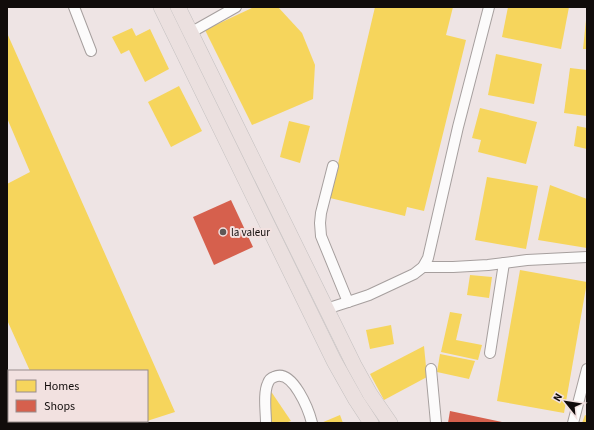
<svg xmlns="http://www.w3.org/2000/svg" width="594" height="430" font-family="'Source Sans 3',sans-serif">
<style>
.homes{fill:#f6d55c}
.shops{fill:#d6604d}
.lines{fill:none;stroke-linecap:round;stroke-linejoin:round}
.minor-casing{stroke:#a69f9e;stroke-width:12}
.highway-casing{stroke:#c4c0c0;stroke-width:16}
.minor{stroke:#fcfbfb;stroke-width:10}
.highway{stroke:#ebe0df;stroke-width:15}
.poi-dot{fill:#5e5857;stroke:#f2e1e0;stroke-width:1.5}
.labels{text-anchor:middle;stroke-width:4;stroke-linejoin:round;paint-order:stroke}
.poi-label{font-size:11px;fill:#110c0b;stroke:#f2e1e0;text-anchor:start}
</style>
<rect width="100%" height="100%" fill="#eee4e4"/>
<g class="homes">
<polygon points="254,7 278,7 302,33 315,65 313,99 252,125 205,30"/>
<polygon points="375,7 453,7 446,35 466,40 424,211 407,207 405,216 330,198"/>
<polygon points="508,7 569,7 561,49 502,37"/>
<polygon points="586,20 587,20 587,49 583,49"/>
<polygon points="132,28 136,36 150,29 169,69 145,82 129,50 121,54 112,37"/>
<polygon points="7,33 51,132 175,412 147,421 147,371 30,371 7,320 7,184 30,172 7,118"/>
<polygon points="496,54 542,64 534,104 488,95"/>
<polygon points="570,68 587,70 587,116 564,113"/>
<polygon points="179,86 202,131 171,147 148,102"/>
<polygon points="480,108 537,122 526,164 478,152 481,140 472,138"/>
<polygon points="289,121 310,126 300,163 280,157"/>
<polygon points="577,126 587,128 587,149 574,146"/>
<polygon points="487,177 538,186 526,249 475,240"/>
<polygon points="550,185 587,199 587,248 538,240"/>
<polygon points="520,270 587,282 564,413 497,401"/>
<polygon points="470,275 492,277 489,298 467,295"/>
<polygon points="450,312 462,314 456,340 482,345 478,360 441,352"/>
<polygon points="391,325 394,344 370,349 366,330"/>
<polygon points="424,346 427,377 384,400 370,374"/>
<polygon points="440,354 475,361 469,379 437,372"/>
<polygon points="268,387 291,421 285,423 267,423"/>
<polygon points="340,415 343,423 321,423"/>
<polygon points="585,415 587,416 587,423 582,423"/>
<polygon points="54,421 147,421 148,423 55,423"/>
</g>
<g class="shops">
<polygon points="231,200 253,247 214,265 193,217"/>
<polygon points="450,411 502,422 502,423 448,423"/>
</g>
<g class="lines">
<g class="minor-casing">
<g id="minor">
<polyline points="74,7 91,51"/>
<polyline points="190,33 236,7"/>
<polyline points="333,166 321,213 320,223 321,236 348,302"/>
<polyline points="423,267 453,267 488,265 527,260 587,257"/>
<polyline points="326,309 348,302 369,295 414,274 423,267 428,258 458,127 489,7"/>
<polyline points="490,353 504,263"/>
<polyline points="431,369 436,423"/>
<path d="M266 423C266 412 263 393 268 383 269 380 271 378 274 377 293 368 309 411 312 423"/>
<polyline points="573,423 587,369"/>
</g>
</g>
<g class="highway-casing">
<g id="highway">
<polyline points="161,7 334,361 356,400 371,423"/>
<polyline points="178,7 354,365 370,394 390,423"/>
</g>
</g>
<use href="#minor" class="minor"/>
<use href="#highway" class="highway"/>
</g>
<circle class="poi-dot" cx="223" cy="232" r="4"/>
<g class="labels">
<g class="poi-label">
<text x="231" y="236">la valeur</text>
</g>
</g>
<rect width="594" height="430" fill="none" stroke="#110c0b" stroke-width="16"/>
<rect x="8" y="370" width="140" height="52" fill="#f2e1e0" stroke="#988c8b"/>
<rect x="16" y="380" width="20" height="12" fill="#f6d55c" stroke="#988c8b"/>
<text x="44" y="390" font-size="12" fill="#110c0b">Homes</text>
<rect x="16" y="400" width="20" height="12" fill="#d6604d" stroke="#988c8b"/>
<text x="44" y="410" font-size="12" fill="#110c0b">Shops</text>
<g transform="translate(566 402) rotate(300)" stroke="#f2e1e0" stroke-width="3" paint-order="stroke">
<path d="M0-3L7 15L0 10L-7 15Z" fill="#110c0b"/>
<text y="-6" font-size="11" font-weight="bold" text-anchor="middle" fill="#110c0b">N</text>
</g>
</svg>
